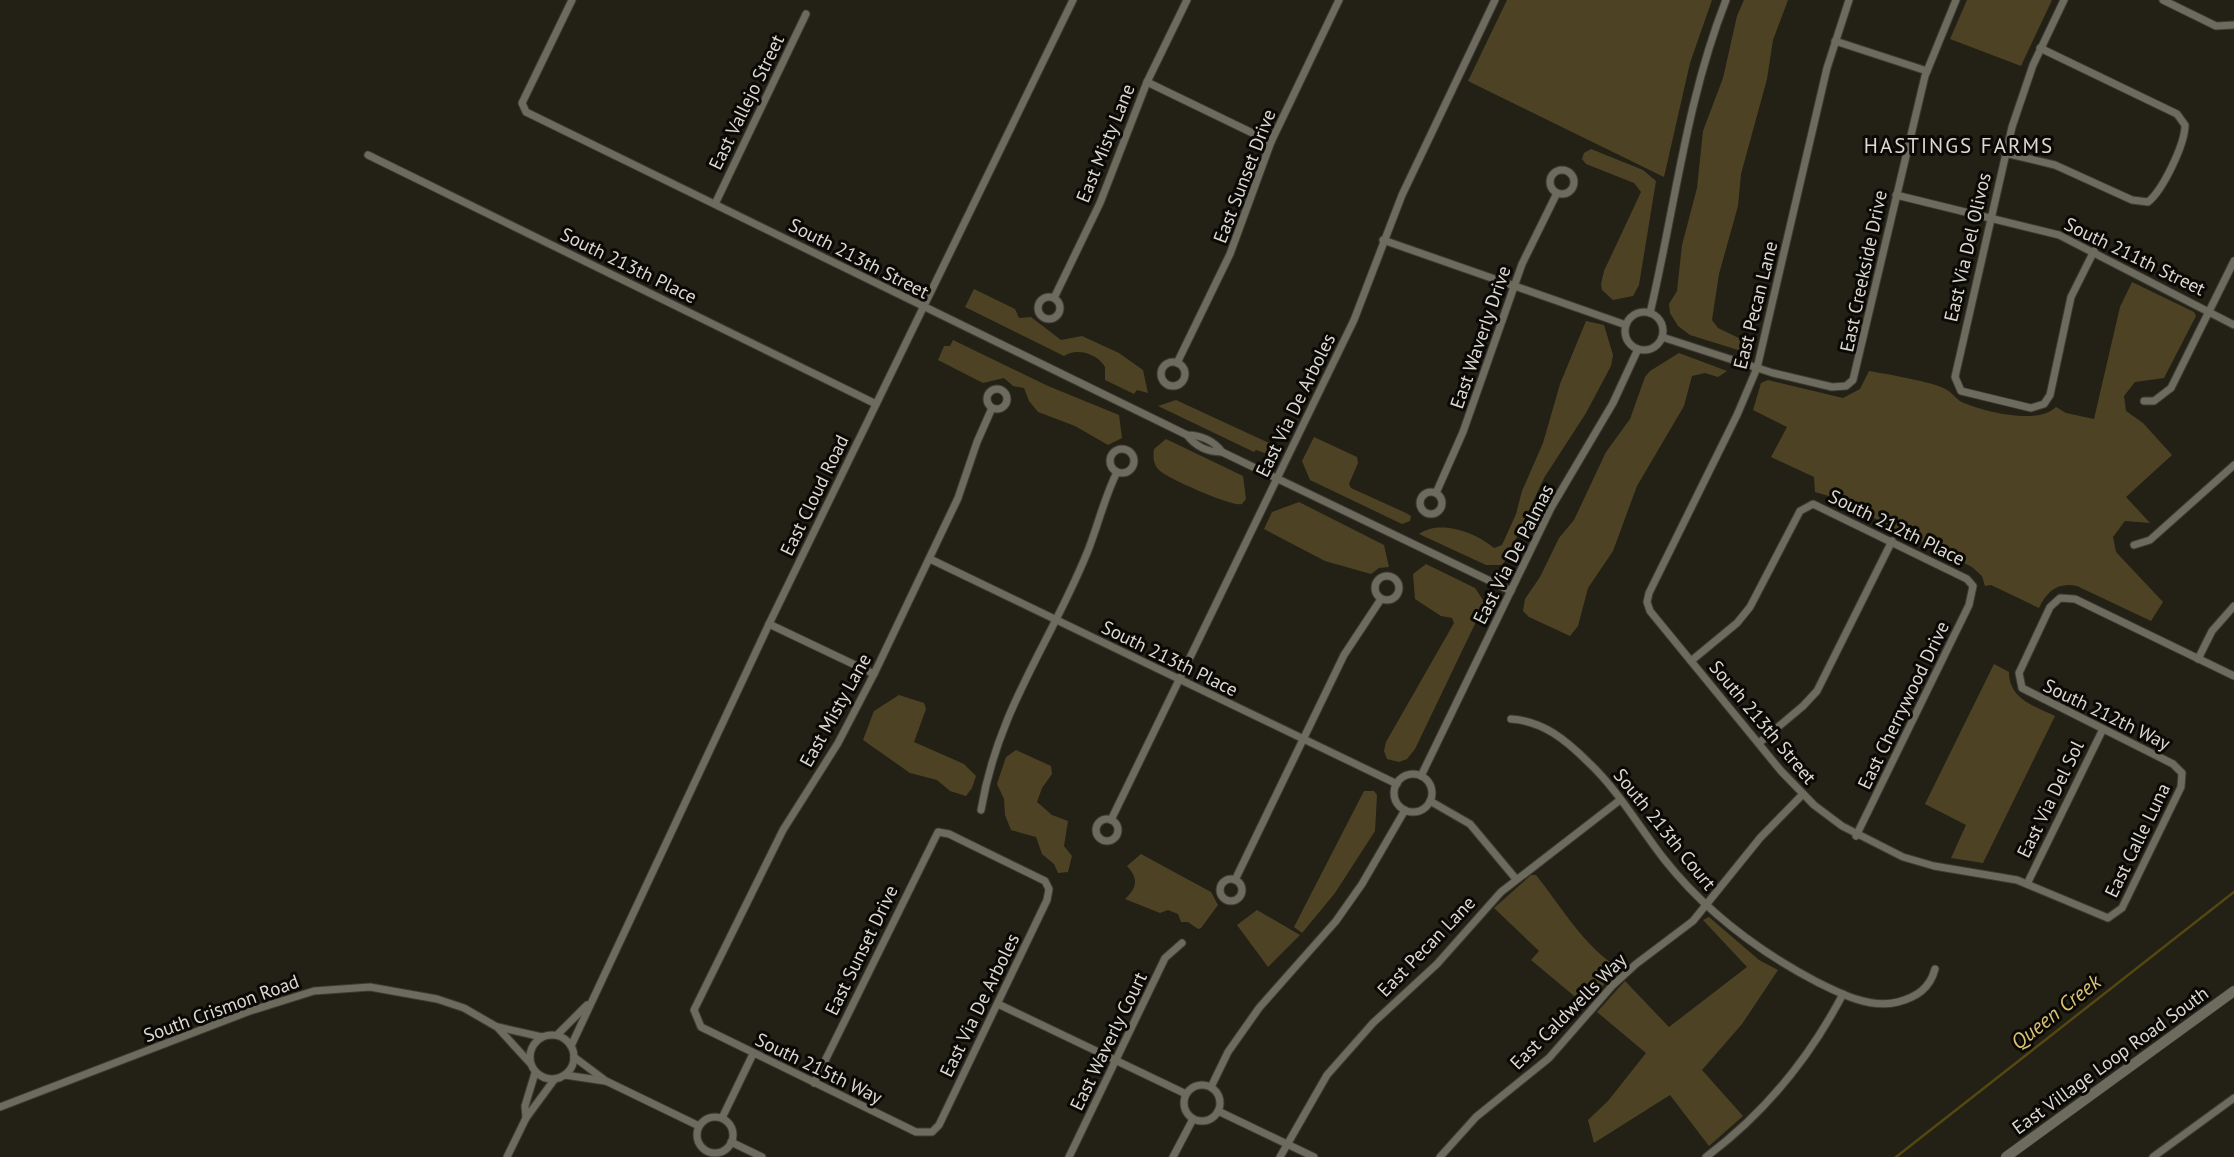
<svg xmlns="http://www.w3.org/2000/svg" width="2234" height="1157" font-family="'PT Sans',sans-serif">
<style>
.green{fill:#4d4324}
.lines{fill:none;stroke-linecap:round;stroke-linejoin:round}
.stream{stroke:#554712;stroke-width:2.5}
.minor-casing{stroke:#3e3b35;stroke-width:9}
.tertiary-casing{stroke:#3e3b35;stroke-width:11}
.minor{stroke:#6d6a5e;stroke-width:7}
.tertiary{stroke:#6d6a5e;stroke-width:10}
.labels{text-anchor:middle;stroke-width:6;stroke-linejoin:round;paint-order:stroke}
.street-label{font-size:19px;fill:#dbd9d2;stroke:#0b0906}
.neighbourhood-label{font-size:21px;letter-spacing:2px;fill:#dbd9d2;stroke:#0b0906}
.water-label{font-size:21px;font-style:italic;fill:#dbc375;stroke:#0b0906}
</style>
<rect width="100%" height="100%" fill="#232015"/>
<g class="green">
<polygon points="1507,0 1712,0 1690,63 1664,177 1468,81"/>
<polygon points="1744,0 1788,0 1773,40 1767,79 1741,174 1738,206 1719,274 1712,320 1718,328 1745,341 1746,349 1738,350 1690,335 1678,326 1670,313 1669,304 1677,291 1682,245 1697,188 1703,131 1723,78 1737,16"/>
<polygon points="1967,0 2052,0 2021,66 1950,39"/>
<polygon points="1591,149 1643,170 1656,181 1639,285 1633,296 1613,300 1602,290 1601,284 1604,271 1641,192 1634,183 1586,164 1582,159 1584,153"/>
<path d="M2132 282 2194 312 2196 316 2164 378 2135 382 2124 396 2126 411 2143 423 2172 455 2126 497 2150 523 2125 521 2113 537 2116 552 2163 602 2151 621 2077 586C2058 582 2047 591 2039 608L1991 585 1985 586 1982 576 1972 567 1832 497 1815 492 1814 477 1771 457 1787 427 1753 410 1761 383 1768 380 1843 398 1860 389 1869 371C1885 374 1936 382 1947 390 1953 393 1956 400 1964 403 1986 412 2038 425 2056 407L2066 413 2094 419 2120 307Z"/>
<path d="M974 289 1015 309 1019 318 1031 317 1061 340 1082 336 1119 353 1143 370 1148 393 1137 390 1134 394 1105 380V367C1098 354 1077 347 1064 356L965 307Z"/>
<path d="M1586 321 1604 325 1613 355 1611 366 1586 413 1544 478 1507 558 1502 565H1486L1419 534C1441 519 1476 533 1494 548L1502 545 1516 514 1522 491 1543 443 1560 384Z"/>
<polygon points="953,340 1048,386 1119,415 1122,438 1108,445 1075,426 1038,412 1029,401 1024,388 1013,386 1004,378 983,383 938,360 944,346 950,346"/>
<polygon points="1679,353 1727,371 1718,377 1705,373 1692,376 1684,406 1637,486 1613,551 1588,588 1578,626 1570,636 1529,617 1523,611 1525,599 1540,577 1559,538 1574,520 1606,452 1630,419 1645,377 1650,371"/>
<polygon points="1176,400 1269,443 1273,451 1270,455 1256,450 1254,452 1158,406"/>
<polygon points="1314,437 1357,457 1358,463 1349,484 1351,488 1406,513 1411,516 1410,521 1402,524 1310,480 1302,461"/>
<path d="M1166 439 1243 476 1246 499 1242 504C1235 508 1166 478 1159 470 1153 464 1153 457 1154 449Z"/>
<polygon points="1299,502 1384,545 1389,567 1379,568 1371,574 1325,561 1264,529 1272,512"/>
<polygon points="1426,564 1475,588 1485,603 1415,749 1407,759 1399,762 1387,759 1384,751 1386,742 1454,623 1452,618 1441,616 1415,599 1413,574"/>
<path d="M1994 664 2009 672C2009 699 2034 706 2055 716L1983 863 1951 858 1966 825 1925 804Z"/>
<polygon points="899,695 924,703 926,709 914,742 964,764 976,776 972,788 966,796 950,791 937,780 910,773 863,740 874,711"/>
<polygon points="1016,750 1051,766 1052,774 1042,788 1037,802 1052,815 1068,821 1064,846 1072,856 1068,872 1058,873 1054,864 1042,854 1036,837 1011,830 1005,815 1004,799 997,784 1006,757"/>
<polygon points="1364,791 1374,791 1377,795 1375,831 1335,893 1302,933 1294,927"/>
<path d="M1141 854 1211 892 1218 905 1201 928 1198 929 1188 922H1181L1178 914 1168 910 1160 913 1125 899C1137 888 1139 879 1127 866Z"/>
<path d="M1531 875H1536C1561 906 1584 947 1619 968L1585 1005 1531 960 1539 951 1494 908Z"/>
<polygon points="1257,910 1300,935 1268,967 1237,925"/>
<polygon points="1709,917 1759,960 1778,970 1742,1024 1702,1070 1743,1116 1709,1146 1670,1095 1594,1143 1588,1120 1608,1101 1646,1053 1597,1012 1625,981 1669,1027 1747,967 1703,920"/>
</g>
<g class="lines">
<polyline class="stream" points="1896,1157 2234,892"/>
<g class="minor-casing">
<g id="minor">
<path d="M572 0 522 103 526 112 1187 435C1201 435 1214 441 1222 452L1511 591"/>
<polyline points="1849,0 1827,68 1757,368 1737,415 1649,593 1647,602 1650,611 1781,771 1814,805 1842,826 1903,857 1934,866 2017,880 2108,918 2122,908 2181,787 2182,773 2173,764 2022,688 2019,673 2050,607 2060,598 2075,599 2234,676"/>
<polyline points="2064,0 2033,65 2012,127 1955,377 1961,391 2031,408 2044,404 2050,395 2071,297 2094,251"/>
<polyline points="2163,0 2216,26 2234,25"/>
<polyline points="1835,41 1927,71"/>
<polyline points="1147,82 1271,142"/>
<path d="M2005 153 2055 165 2132 200 2148 202C2163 190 2185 144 2185 125L2177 114 2040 48"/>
<polyline points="368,155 876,404"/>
<circle cx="1562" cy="182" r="12"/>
<polyline points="1896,195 2059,235 2234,325"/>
<polyline points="715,204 806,14"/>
<polyline points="1383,240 1626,325"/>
<circle cx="1049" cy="308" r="11"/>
<polyline points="1054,298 1100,203 1147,82 1187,0"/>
<circle cx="1644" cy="331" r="19"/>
<path d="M1650 313C1675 208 1686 101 1726 0"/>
<polyline points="1662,337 1773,373 1832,387 1846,386 1853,380 1925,76 1956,0"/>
<circle cx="1173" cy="374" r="12"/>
<polyline points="1177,363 1230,254 1271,142 1339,0"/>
<circle cx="997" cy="399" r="10"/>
<polyline points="2144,401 2154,401 2171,388 2234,261"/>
<path d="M1187 435C1196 447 1207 452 1222 452"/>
<circle cx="1122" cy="461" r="12"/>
<circle cx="1431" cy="503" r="11"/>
<polyline points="1436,493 1463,432 1522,264 1557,193"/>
<polyline points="2134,545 2150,540 2234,465"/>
<polyline points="930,559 1397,784"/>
<circle cx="1387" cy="588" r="12"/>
<polyline points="769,624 874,674"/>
<polyline points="2198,659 2212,631 2234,606"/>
<polyline points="1691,661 1737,623 1750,607 1800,511 1813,504 1967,579 1973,586 1969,605 1856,836"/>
<path d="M1511 719C1543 721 1566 740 1588 762 1618 790 1639 827 1664 859 1705 911 1758 951 1817 982 1841 994 1870 1009 1898 1002 1917 997 1930 988 1935 969"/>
<polyline points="1759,743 1803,706 1817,691 1892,541"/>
<circle cx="1413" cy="793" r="19"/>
<polyline points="1421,776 1551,508 1613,403 1638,349"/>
<polyline points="1430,801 1470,824 1516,879"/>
<path d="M981 810C998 709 1050 644 1087 553 1098 526 1104 498 1117 472"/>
<circle cx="1107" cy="830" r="11"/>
<polyline points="1111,820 1354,320 1402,195 1495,0"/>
<circle cx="1231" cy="890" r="11"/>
<polyline points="1235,880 1344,655 1381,599"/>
<polyline points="2027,884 2103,729"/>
<polyline points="998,1004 1186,1094"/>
<polyline points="498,1027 542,1037"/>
<circle cx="552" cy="1057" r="22"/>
<polyline points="557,1035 587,1005"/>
<polyline points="571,1046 769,624 1073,0"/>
<polyline points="574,1057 606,1081 699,1126"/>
<polyline points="565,1075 605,1081"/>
<polyline points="814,1083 938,832 949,834 1045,881 1049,889 1047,900 939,1125 932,1132 916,1132 701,1027 694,1010 783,830 838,743 874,674 958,498 977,442 992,408"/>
<circle cx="1202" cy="1103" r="18"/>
<polyline points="1211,1087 1228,1052 1259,1008 1336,921 1362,884 1405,810"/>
<polyline points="0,1107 250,1011 314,991 370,987 437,999 464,1008 497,1027 530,1063"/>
<polyline points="1218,1111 1314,1157"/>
<circle cx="715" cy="1135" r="18"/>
<polyline points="526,1118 525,1106 535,1073"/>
<polyline points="722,1118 753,1054"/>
<polyline points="731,1142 762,1157"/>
<polyline points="507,1157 526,1118 554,1080"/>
<polyline points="1069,1157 1165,958 1182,943"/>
<polyline points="1173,1157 1193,1119"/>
<polyline points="1280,1157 1327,1075 1373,1023 1437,964 1501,892 1620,800"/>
<polyline points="1440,1157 1476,1117 1549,1058 1612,986 1636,964 1693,921 1760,838 1803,794"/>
<path d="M1706 1157C1765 1113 1809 1059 1843 994"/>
<polyline points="2153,1157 2234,1098"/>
</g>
</g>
<g class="tertiary-casing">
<polyline id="tertiary" points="2006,1157 2234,991"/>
</g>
<use href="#minor" class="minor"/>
<use href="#tertiary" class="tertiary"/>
</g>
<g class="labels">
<g class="street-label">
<text transform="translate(746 102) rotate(-64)" y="7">East Vallejo Street</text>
<text transform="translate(1105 143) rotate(-68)" y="7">East Misty Lane</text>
<text transform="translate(1244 176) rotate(-69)" y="7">East Sunset Drive</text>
<text transform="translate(1967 247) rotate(-77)" y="7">East Via Del Olivos</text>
<text transform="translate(2135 256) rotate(26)" y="7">South 211th Street</text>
<text transform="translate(859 258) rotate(27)" y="7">South 213th Street</text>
<text transform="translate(629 265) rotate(26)" y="7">South 213th Place</text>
<text transform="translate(1863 271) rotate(-78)" y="7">East Creekside Drive</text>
<text transform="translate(1755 305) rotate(-76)" y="7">East Pecan Lane</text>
<text transform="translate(1480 337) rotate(-71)" y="7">East Waverly Drive</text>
<text transform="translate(1295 405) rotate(-64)" y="7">East Via De Arboles</text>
<text transform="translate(814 495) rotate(-64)" y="7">East Cloud Road</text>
<text transform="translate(1897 527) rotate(26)" y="7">South 212th Place</text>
<text transform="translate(1513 554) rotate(-63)" y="7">East Via De Palmas</text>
<text transform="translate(1170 658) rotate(26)" y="7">South 213th Place</text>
<text transform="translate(1903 705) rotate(-64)" y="7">East Cherrywood Drive</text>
<text transform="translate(835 710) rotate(-61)" y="7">East Misty Lane</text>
<text transform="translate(2107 714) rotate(26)" y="7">South 212th Way</text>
<text transform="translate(1763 722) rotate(50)" y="7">South 213th Street</text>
<text transform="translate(2050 799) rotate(-64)" y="7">East Via Del Sol</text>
<text transform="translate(1665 829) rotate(51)" y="7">South 213th Court</text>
<text transform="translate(2137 840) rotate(-64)" y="7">East Calle Luna</text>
<text transform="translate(1426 946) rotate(-46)" y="7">East Pecan Lane</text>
<text transform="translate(861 950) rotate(-64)" y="7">East Sunset Drive</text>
<text transform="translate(979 1005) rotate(-64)" y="7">East Via De Arboles</text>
<text transform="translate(221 1008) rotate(-20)" y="7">South Crismon Road</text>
<text transform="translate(1568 1011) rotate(-45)" y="7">East Caldwells Way</text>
<text transform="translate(1108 1041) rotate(-64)" y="7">East Waverly Court</text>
<text transform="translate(2110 1060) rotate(-36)" y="7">East Village Loop Road South</text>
<text transform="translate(819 1068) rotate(26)" y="7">South 215th Way</text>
</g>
<g class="neighbourhood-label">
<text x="1959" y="153">HASTINGS FARMS</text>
</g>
<g class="water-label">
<text transform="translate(2056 1012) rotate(-38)" y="7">Queen Creek</text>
</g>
</g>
</svg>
